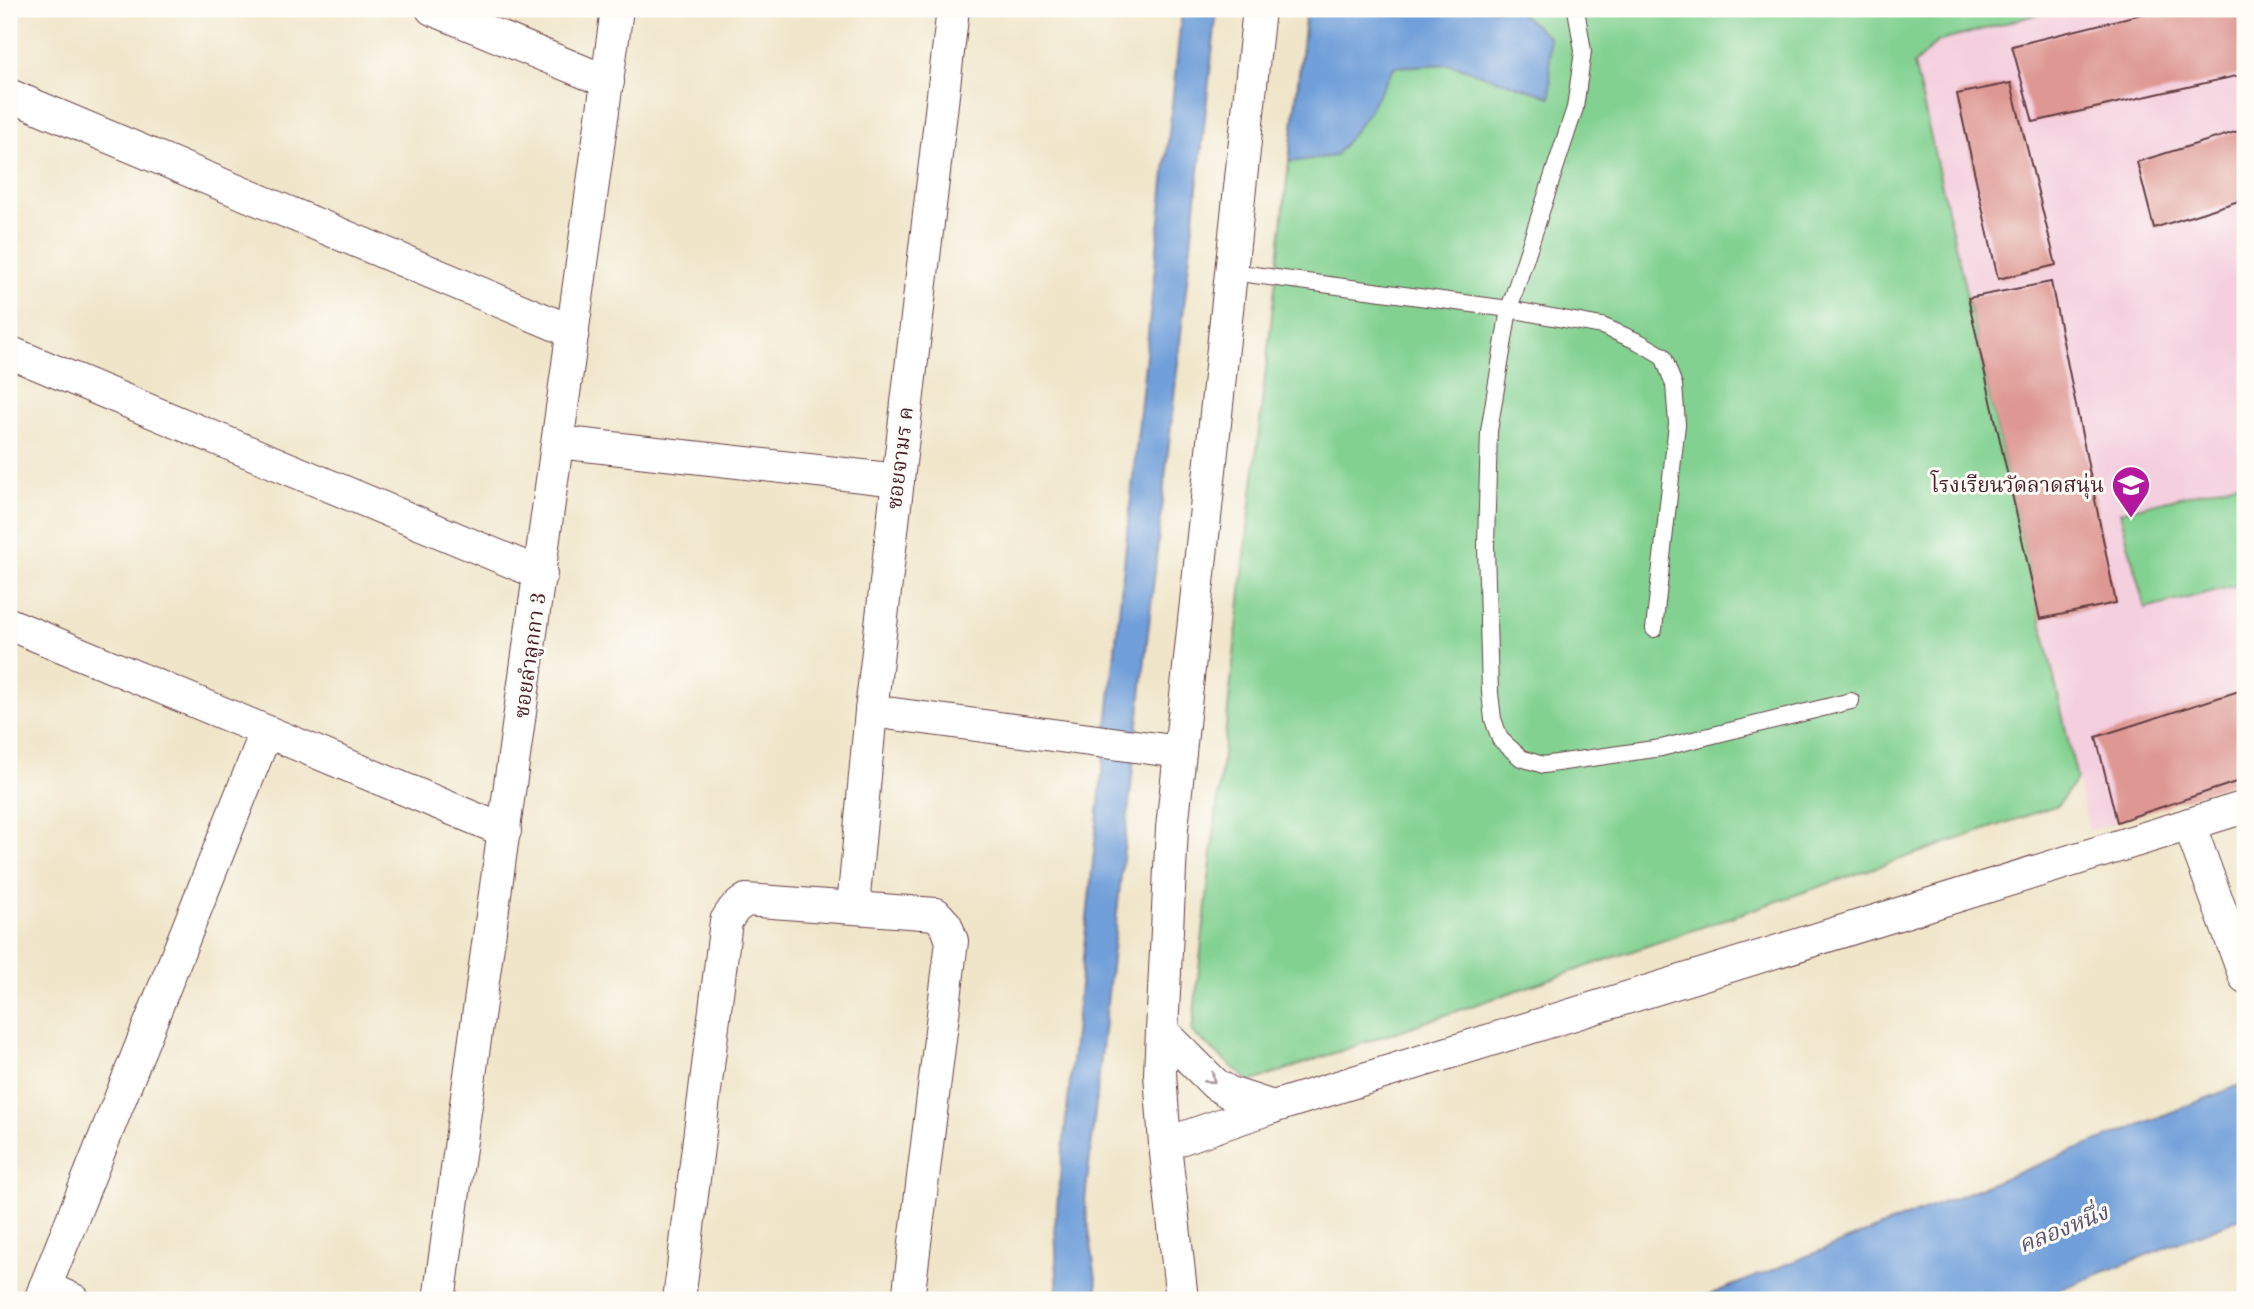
<svg xmlns="http://www.w3.org/2000/svg" width="2254" height="1309" font-family="'Old Standard TT','Noto Serif Thai',serif">
<style>
.built{fill:#f4cfde}
.green{fill:#82d191;stroke:#66785e;stroke-width:2}
.water{fill:#6f9fd9;stroke:#5c5f82;stroke-width:2}
.building{fill:#de9792}
.lines{fill:none;stroke-linecap:round;stroke-linejoin:round}
.service-casing{stroke:#633d43;stroke-width:18}
.minor-casing{stroke:#633d43;stroke-width:34}
.service{stroke:#fff;stroke-width:16}
.minor{stroke:#fff;stroke-width:32}
.oneway{stroke:#ae9aa0}
.labels{text-anchor:middle;stroke-width:6;stroke-linejoin:round;paint-order:stroke}
.street-label{font-size:21px;fill:#4a1f2b;stroke:#fdfcf7}
.poi-label{font-size:21px;fill:#4a1f2b;stroke:#fdfcf7;text-anchor:end}
.water-label{font-size:23px;font-style:italic;fill:#595271;stroke:#fdfcf7}
</style>
<rect width="100%" height="100%" fill="#fdfcf7"/>
<filter id="ink" filterUnits="userSpaceOnUse"><feTurbulence type="fractalNoise" baseFrequency=".0143" numOctaves="2"/><feDisplacementMap in="SourceGraphic" scale="14" xChannelSelector="R" yChannelSelector="G"/><feConvolveMatrix kernelMatrix="1 2 1 2 8 2 1 2 1" color-interpolation-filters="sRGB"/></filter>
<filter id="wash" filterUnits="userSpaceOnUse"><feTurbulence type="fractalNoise" baseFrequency=".00686" numOctaves="4" result="noise"/><feDisplacementMap in="SourceGraphic" scale="28" xChannelSelector="R" yChannelSelector="G"/><feGaussianBlur stdDeviation="1.57" result="paint"/><feColorMatrix in="noise" values="0 0 0 0 0 0 0 0 0 0 0 0 0 0 0 0 0 1.4 0 .05"/><feComposite in="paint" operator="in"/></filter>
<g filter="url(#wash)">
<rect width="100%" height="100%" fill="#f0e5c9"/>
<polygon class="built" points="2057,9 2245,9 2245,779 2089,831 1914,64 1937,42"/>
<g class="green">
<polygon points="1306,9 2057,9 1937,42 1914,64 2077,779 2058,805 1250,1082 1192,1032"/>
<polygon points="2245,481 2245,583 2145,609 2120,512"/>
</g>
<g class="water">
<polygon points="1182,9 1217,9 1085,1202 1099,1300 1058,1300 1055,1225"/>
<polygon points="1307,9 1515,9 1549,37 1551,97 1450,64 1394,67 1366,116 1335,156 1289,162"/>
<polygon points="2245,1083 2245,1216 2033,1300 1696,1300"/>
</g>
<g id="blocks">
<g class="building">
<polygon points="2162,9 2245,9 2245,74 2033,122 2012,46"/>
<polygon points="2011,83 2056,265 1998,279 1957,94"/>
<polygon points="2245,129 2245,199 2154,228 2137,162"/>
<polygon points="2051,282 2116,603 2040,619 1968,298"/>
<polygon points="2245,689 2245,779 2117,822 2096,737"/>
</g>
</g>
</g>
<g filter="url(#ink)">
<use href="#blocks" fill-opacity="0" stroke="#633d43" stroke-width="2"/>
<g class="lines">
<g class="service-casing">
<g id="service">
<polyline points="1576,9 1583,51 1575,108 1509,309 1489,431 1486,546 1490,693 1493,719 1500,739 1521,758 1543,765 1661,748 1851,701"/>
<polyline points="1232,272 1509,309 1602,326 1639,342 1663,356 1674,385 1677,424 1654,629"/>
</g>
</g>
<g class="minor-casing">
<g id="minor">
<polyline points="432,9 608,82"/>
<polyline points="9,95 573,332"/>
<polyline points="9,352 541,574"/>
<polyline points="558,442 898,480"/>
<polyline points="9,624 505,831"/>
<polyline points="871,711 1180,752"/>
<polyline points="2189,824 2245,977"/>
<polyline points="853,907 871,711 953,9"/>
<polyline points="1162,1031 1215,1084 1230,1093 1273,1107"/>
<polyline points="1165,1144 1273,1107 2245,807"/>
<polyline points="45,1287 74,1300"/>
<polyline points="40,1300 266,732"/>
<polyline points="439,1300 617,9"/>
<polyline points="679,1300 726,921 734,909 746,900 936,914 946,925 952,941 908,1300"/>
<polyline points="1182,1300 1165,1144 1160,1073 1172,828 1259,9"/>
</g>
</g>
<use href="#service" class="service"/>
<use href="#minor" class="minor"/>
</g>
<defs><path id="oneway-chevron" d="M-2-3.5L2.5 0L-2 3.5" fill="none" stroke-width="1.6" stroke-linecap="round" stroke-linejoin="round" transform="scale(1.75)"/></defs>
<use class="oneway" href="#oneway-chevron" transform="translate(1211 1079) rotate(41)"/>
</g>
<defs>
<g id="school-pin" transform="scale(2.0125)"><path d="M0 17L-7.5 6A9.5 9.5 0 1 1 7.5 6Z" fill="#b5179e" stroke="#fdfcf7"/><path d="M0-5L7-2L0 1L-7-2ZM-4 1L0 2.5L4 1V4Q0 6-4 4Z" fill="#fff"/></g>
</defs>
<g fill-rule="evenodd">
<use href="#school-pin" x="2131" y="485"/>
</g>
<g class="labels">
<g class="street-label">
<text transform="translate(900 458) rotate(-83)" y="7">ซอยจามร ค</text>
<text transform="translate(530 655) rotate(-82)" y="7">ซอยลำลูกกา 3</text>
</g>
<g class="poi-label">
<text x="2104" y="492">โรงเรียนวัดลาดสนุ่น</text>
</g>
<g class="water-label">
<text transform="translate(2063 1228) rotate(-22)" y="8">คลองหนึ่ง</text>
</g>
</g>
<rect width="2254" height="1309" fill="none" stroke="#fdfcf7" stroke-width="35"/>
</svg>
